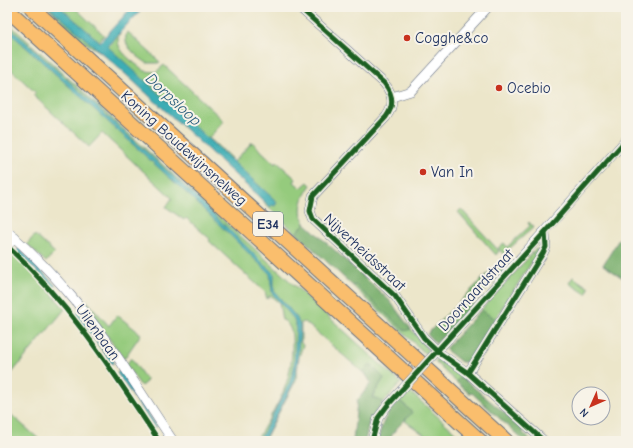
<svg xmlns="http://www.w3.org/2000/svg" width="633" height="448" font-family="'Comic Neue',sans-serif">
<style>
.green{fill:#95cb7d;stroke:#587d6e}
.forest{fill:#78af6c;stroke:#4a6f65}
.water{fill:#3cadb4;stroke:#2c6e89}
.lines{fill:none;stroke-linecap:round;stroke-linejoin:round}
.minor-casing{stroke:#646f84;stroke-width:10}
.highway-casing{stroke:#646f84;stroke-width:16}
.minor{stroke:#fff;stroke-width:9}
.highway{stroke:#fabe6d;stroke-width:14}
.minor-bridge-casing{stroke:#646f84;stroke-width:10;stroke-linecap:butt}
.minor-bridge{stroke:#fff;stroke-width:9}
.cycleway-casing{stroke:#f7f3e8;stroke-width:8}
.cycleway{stroke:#1b5e20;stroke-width:5}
.poi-dot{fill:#c8321e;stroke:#f7f3e8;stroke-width:1.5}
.labels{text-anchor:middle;stroke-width:4;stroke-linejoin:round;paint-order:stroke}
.shield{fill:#f7f3e8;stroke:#5d6a87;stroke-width:1}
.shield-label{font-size:14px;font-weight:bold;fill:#1b2f5e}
.poi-label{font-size:15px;fill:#1b2f5e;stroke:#f7f3e8;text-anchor:start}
.street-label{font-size:15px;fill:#1b2f5e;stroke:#f7f3e8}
.water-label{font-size:16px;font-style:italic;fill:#275b7c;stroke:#f7f3e8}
</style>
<rect width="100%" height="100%" fill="#f7f3e8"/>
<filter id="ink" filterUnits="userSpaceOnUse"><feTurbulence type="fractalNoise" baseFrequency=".025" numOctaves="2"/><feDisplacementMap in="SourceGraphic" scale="8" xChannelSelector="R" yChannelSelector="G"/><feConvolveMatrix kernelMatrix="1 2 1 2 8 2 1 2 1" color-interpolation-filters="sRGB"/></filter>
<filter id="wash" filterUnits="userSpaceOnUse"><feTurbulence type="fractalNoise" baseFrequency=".012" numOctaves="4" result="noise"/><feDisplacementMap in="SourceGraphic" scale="16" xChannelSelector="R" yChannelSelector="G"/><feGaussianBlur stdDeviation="0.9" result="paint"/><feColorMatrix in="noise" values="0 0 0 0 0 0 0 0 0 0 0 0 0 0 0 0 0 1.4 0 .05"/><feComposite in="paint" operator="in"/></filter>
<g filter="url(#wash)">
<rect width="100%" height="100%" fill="#ece6ca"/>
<g class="green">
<path d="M47 7H74L104 35 99 41 108 47 120 33C111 49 135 63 145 71L156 72 164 65 224 121 209 138 231 158 230 161 233 163 252 142 275 164 277 162 296 179 294 182 301 188 308 182 311 185C303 196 297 210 305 223L296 233 264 203 265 201 109 57 84 42Z"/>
<path d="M7 22 401 383 383 402 372 397 384 378 364 371 367 376 305 322 301 323V343L303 345 299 357 296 380 264 441H256C274 409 291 388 292 350 292 337 294 331 285 321L282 320 279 303 270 295 267 299 265 292 209 241 210 239 186 218 184 220 166 207 172 198 102 133 89 147 33 95 36 93 7 66Z"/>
<path d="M128 32 160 62 158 63H147C138 57 119 44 128 32Z"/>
<polygon points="461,209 499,251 496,255 458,212"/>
<polygon points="529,222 534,227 503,254 498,248 504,243 507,247 530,226 528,223"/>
<polygon points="35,235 55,253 46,262 27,244"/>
<polygon points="7,248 42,283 65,309 7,379"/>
<polygon points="536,249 539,251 495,319 481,310"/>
<polygon points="573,277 589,288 586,294 569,283"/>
<polygon points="355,284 411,329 429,352 427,355 353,286"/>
<polygon points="86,300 109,326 117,315 141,334 124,359 84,304"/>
<polygon points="131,358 147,381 141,386 126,365"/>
<polygon points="437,359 461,377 456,382 435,362"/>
<polygon points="408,390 465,441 429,441 430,439 405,421 411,411 399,400"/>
<polygon points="7,411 41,441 7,441"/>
</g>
<g class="forest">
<polygon points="305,223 390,301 411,329 405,331 355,285 353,286 296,233"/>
<polygon points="626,228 626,280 603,265"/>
<polygon points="503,258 511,263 436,344 427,334"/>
<polygon points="481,310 495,319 469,362 461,362 445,349"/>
<polygon points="370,364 384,378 372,397 383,402 369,422 365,441 353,441 357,401 371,383 364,371"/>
<polygon points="461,377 524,429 522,432 532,441 524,441 472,393 470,394 456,382"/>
<path d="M399 400 412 412C405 422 392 429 390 441H378C381 424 387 412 399 400Z"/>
</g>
<g class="water">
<polygon points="49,7 60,7 100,42 132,7 144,7 107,46 277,202 275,206 272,205 270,207 121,70"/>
<polygon points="7,25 199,200 274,274 274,291 297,318 300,326 297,366 293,384 263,441 259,441 289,384 294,368 296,327 294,319 272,293 270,274 193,199 7,30"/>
<polygon points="19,248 56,286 54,288 16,251"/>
<polygon points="78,312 114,362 112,364 76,314"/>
<polygon points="120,370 157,426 155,428 117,373"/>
</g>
</g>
<g filter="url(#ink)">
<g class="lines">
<g class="minor-casing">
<g id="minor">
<path d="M299 7 384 83C393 94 395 105 386 117L313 196 310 211 313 219 395 296 424 338 441 354 468 373 544 441"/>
<polyline points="392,97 411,91 488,7"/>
<path d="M7 231C32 253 56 277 77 303 113 346 142 395 173 441"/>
<polyline points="7,246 15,238"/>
<polyline points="448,339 626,140"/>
<polyline points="468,373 543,253 546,247 545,232"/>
<polyline points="372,441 378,418 387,406"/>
</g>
</g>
<g class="highway-casing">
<g id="highway">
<polyline points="31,7 506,441"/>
<polyline points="7,9 480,441"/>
</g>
</g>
<use href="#minor" class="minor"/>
<use href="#highway" class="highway"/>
<g class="minor-bridge-casing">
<polyline id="minor-bridge" points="387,406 448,339"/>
</g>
<use href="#minor-bridge" class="minor-bridge"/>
<g class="cycleway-casing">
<g id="cycleway">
<path d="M299 7 384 83C393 94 395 105 386 117L313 196 310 211 313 219 395 296 424 338 441 354 468 373 544 441"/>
<path d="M7 246C70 304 112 370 159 441"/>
<polyline points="468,373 543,253 546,247 545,232"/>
<polyline points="372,441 378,418 387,406 545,232 626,140"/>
</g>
</g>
<use href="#cycleway" class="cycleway"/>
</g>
</g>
<g class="poi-dot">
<circle cx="407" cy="38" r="4"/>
<circle cx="499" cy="88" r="4"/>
<circle cx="423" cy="172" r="4"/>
</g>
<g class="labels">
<rect class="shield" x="253" y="212" width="30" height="24" rx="3"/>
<g class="shield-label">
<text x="268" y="229">E34</text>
</g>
<g class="poi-label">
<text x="415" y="43">Cogghe&amp;co</text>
<text x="507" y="93">Ocebio</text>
<text x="431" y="177">Van In</text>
</g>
<g class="street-label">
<text transform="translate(184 148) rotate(42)" y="5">Koning Boudewijnsnelweg</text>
<text transform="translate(365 252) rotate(43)" y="5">Nijverheidsstraat</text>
<text transform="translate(476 290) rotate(-48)" y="5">Doornaardstraat</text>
<text transform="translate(98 332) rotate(54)" y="5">Uilenbaan</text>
</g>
<g class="water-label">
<text transform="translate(174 99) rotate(43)" y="6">Dorpsloop</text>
</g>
</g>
<rect width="633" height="448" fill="none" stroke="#f7f3e8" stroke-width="24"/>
<g transform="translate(591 406) rotate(225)"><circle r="19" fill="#f7f3e8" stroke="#9fa5b1"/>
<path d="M0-3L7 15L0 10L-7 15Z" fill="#c8321e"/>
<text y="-6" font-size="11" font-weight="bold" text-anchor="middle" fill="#1b2f5e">N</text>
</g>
</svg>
